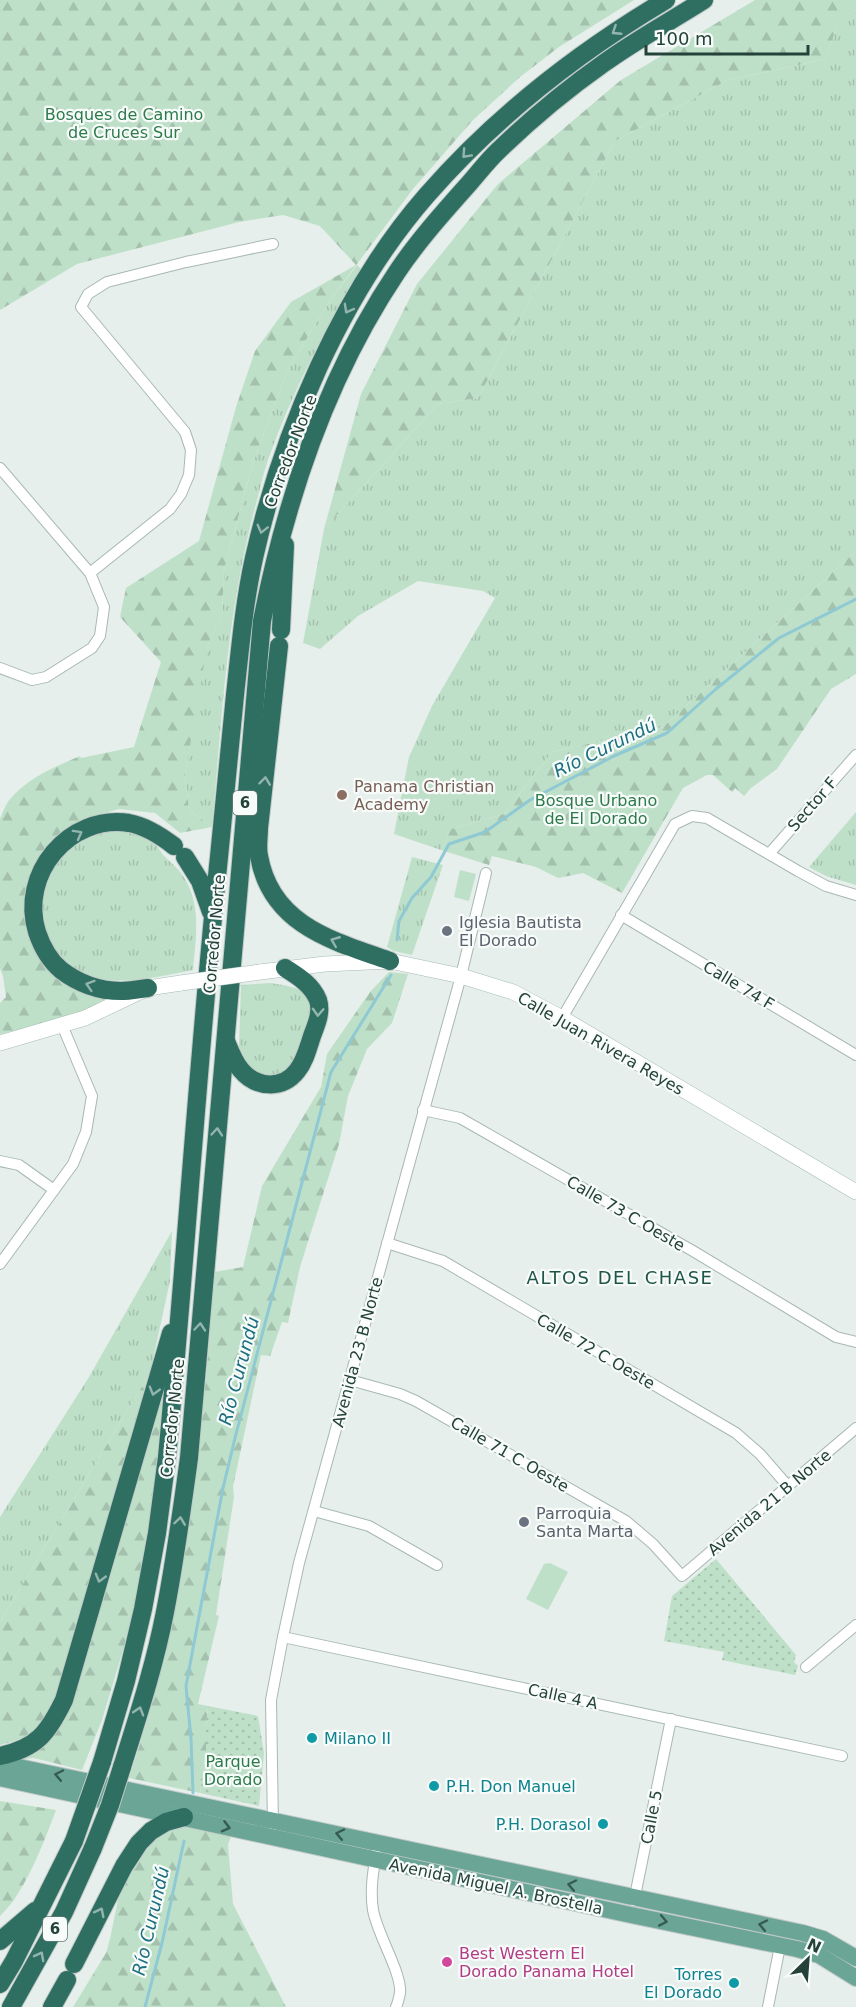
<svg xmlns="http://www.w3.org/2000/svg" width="856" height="2007" font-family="'DejaVu Sans',sans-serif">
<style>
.grass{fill:url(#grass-tufts)}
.forest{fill:url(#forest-firs)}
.park{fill:url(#park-dots)}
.pitch{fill:#bfe0c8}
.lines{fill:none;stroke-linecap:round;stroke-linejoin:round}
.stream{stroke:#8ec9d4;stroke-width:3}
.street-casing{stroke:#a8b8b2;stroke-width:12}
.secondary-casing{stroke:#a4bbb3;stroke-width:16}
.primary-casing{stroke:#c2cac8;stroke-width:18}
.highway-casing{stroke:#c2cac8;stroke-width:20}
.street{stroke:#fff;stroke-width:10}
.secondary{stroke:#fff;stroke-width:15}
.primary{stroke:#6aa596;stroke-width:16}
.highway{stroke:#2f6f62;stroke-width:18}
.secondary-bridge-casing{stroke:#a4bbb3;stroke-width:16;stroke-linecap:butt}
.highway-bridge-casing{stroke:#c2cac8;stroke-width:20;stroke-linecap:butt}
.secondary-bridge{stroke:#fff;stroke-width:15}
.highway-bridge{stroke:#2f6f62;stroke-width:18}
.oneway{stroke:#93b5ae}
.oneway2{stroke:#365b51}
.education-dot{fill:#8d6e63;stroke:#f7fbf9;stroke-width:2}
.worship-dot{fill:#6b7280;stroke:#f7fbf9;stroke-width:2}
.culture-dot{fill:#0f9aa8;stroke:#f7fbf9;stroke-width:2}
.hotel-dot{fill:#d1479c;stroke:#f7fbf9;stroke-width:2}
.labels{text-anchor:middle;stroke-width:4.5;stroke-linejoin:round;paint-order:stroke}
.shield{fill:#f7fbf9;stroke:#637a73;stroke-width:1.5}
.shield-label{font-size:15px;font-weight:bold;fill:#24423a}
.park-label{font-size:16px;fill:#2d7a4b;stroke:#f7fbf9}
.street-label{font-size:16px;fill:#24423a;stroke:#f7fbf9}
.education-label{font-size:16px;fill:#785e54;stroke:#f7fbf9;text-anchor:start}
.worship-label{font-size:16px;fill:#5b616d;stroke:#f7fbf9;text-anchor:start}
.culture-label{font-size:16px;fill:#0d838f;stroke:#f7fbf9;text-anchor:start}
.hotel-label{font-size:16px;fill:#b23c85;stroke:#f7fbf9;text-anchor:start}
.water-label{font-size:18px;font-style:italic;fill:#1c6f80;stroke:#f7fbf9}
.neighbourhood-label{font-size:18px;letter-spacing:1.5px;fill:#1f5548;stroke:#f7fbf9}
</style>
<defs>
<pattern id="grass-tufts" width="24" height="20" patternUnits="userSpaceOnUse" patternTransform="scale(1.5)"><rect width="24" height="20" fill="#bfe0c8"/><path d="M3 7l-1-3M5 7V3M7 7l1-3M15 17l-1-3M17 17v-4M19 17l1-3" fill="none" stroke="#a4c1ad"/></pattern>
<pattern id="forest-firs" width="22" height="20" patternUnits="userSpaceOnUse" patternTransform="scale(1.5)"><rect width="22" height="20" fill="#bfe0c8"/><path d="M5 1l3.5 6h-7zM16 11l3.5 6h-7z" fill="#a4c1ad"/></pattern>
<pattern id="park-dots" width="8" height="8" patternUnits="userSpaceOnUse" patternTransform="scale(1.5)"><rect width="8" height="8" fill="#bfe0c8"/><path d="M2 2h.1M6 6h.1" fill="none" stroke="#a4c1ad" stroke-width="1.8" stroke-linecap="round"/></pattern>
</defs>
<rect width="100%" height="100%" fill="#e6efeb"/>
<g class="grass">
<polygon points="856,10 856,551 663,727 552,752 504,814 451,829 441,850 394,834 409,757 432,706 495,598 483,591 418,581 358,616 320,649 303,643 324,529 438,404 478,398 615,141 728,80 826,59 839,18"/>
<path d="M357 265 361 269C324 329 292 393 268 460 263 474 260 489 256 504 227 609 222 718 212 827L189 810 185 775 197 699 207 647 222 614 224 570 253 463 287 371 331 299Z"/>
<polygon points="856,812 856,885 826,876 809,867"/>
<path d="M104 831C119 831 141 830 153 841 157 845 160 851 164 856 170 862 178 868 183 876 202 904 196 938 193 970 162 976 115 988 84 974 43 956 28 894 58 860 72 844 85 838 104 831Z"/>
<polygon points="412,857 443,865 412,955 394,951 387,947"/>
<path d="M270 983C312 988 319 999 303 1038 300 1046 297 1061 290 1068 287 1072 279 1075 274 1078L255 1074 240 1054 239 1046 241 985Z"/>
<polygon points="172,1231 170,1281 150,1373 0,1622 0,1517 89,1377"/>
</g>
<g class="forest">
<path d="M0 0H634L559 47 520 77 473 120 413 189 331 299 287 371 253 463 224 570 222 614 207 647 185 775 189 810 212 827 180 833 155 813 119 809 87 818 61 833 42 859 32 888 48 961 113 994 84 1011 31 1027 0 1034V1003L6 997 3 976 0 968V819C3 812 6 803 11 798 29 777 55 767 80 756L81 758 134 747 161 662 120 617 126 588 199 541 236 407 255 351 291 302 356 265 320 226 283 215 239 222 77 264 0 310Z"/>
<polygon points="755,0 856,0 856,10 839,19 826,59 728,80 615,141 478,398 438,404 324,529 361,394 417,284 498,184 621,80"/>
<polygon points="856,551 856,674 831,689 777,769 751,788 744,796 735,788 732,792 713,775 707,775 683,788 622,893 583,873 558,878 536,867 492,856 489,865 441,850 451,829 504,814 552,752 663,727"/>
<path d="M389 972 408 974 392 1023 367 1049 348 1096 339 1144 300 1267 288 1323 282 1322 270 1356 261 1355 233 1487 234 1497 216 1615 219 1616 198 1704 208 1706 206 1727V1753L200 1793 129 1778C184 1615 203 1444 214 1272L243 1267 262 1186 321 1087 327 1054 370 992Z"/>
<path d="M150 1373 60 1693C41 1724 38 1736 0 1745V1622Z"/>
<polygon points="165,1384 156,1491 133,1617 102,1720 82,1770 34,1758 12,1760 56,1732"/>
<path d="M0 1801 56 1810C44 1842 25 1893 0 1916Z"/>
<polygon points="180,1824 231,1836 228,1845 233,1904 286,2007 73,2007 106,1953 110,1939 121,1885 148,1841"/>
</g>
<g class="park">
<polygon points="716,1559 796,1655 794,1662 798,1666 795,1675 722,1660 724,1652 664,1641 672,1596"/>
<polygon points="208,1706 258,1716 264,1753 259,1806 200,1793 206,1753 206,1727"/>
</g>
<g class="pitch">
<polygon points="460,870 476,874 469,901 454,897"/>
<polygon points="550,1563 568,1572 548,1610 526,1599 544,1564"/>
</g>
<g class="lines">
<g class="stream">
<polyline points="397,940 399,921 412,898 431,877 449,844 485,832 530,800 614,756 667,733 716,689 779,638 856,599"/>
<polyline points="193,1793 191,1739 186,1686 223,1488 236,1434 331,1072 391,975"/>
<polyline points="145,2007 162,1943 184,1841"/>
</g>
<g class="street-casing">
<g id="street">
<polyline points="0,468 90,573 104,607 100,636 92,648 46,677 32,680 0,668"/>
<polyline points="90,573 170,509 181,494 189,475 191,450 185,432 81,307 88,294 107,282 186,262 273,244"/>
<polyline points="769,854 856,755"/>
<polyline points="621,915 856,1055"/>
<polyline points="562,1018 675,824 692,816 707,818 798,871 826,886 856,895"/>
<polyline points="423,1110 460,1118 693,1251 836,1337 856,1342"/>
<polyline points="0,1161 19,1165 54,1190"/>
<polyline points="387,1243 443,1261 736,1433 760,1454 787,1485"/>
<polyline points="0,1264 73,1164 86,1132 92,1096 62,1025"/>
<polyline points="350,1380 400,1394 416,1401 626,1521 653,1544 682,1576 856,1428"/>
<polyline points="314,1511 369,1526 437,1565"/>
<polyline points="283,1637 842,1756"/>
<polyline points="806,1667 856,1625"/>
<polyline points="273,1826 271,1700 283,1637 299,1563 461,976 486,873"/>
<path d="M376 1854C373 1872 370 1891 373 1910 377 1934 402 1973 400 1993 399 1998 398 2003 396 2007"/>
<polyline points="634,1901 671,1719"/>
<polyline points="768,2007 780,1946"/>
</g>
</g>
<g class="secondary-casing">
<g id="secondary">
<polyline points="260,972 325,964 390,961 461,976 513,992 562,1018 856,1192"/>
<polyline points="0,1043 85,1018 148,988 181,983"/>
</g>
</g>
<g class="primary-casing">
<g id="primary">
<polyline points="0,1763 803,1933 823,1939 856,1958"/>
<polyline points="0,1778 631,1915 797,1949 819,1955 856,1978"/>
</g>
</g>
<g class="highway-casing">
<g id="highway">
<polyline points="281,630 285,545"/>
<path d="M279 646 259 828C259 837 257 847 259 856 271 925 333 941 390 961"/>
<polyline points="185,857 200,881 211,912"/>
<path d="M148 988C139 989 130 991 121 991 99 991 78 983 61 970 49 960 42 947 37 932 19 874 69 814 129 823 146 826 161 836 174 846"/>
<path d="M226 1041C230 1051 234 1062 241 1070 256 1088 282 1090 297 1071 305 1061 308 1048 312 1036 316 1025 322 1013 318 1000 312 985 298 976 285 968"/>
<path d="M0 1756C37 1748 48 1733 64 1700L171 1333"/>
<path d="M102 1762 126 1681 143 1609 157 1533 167 1457C186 1257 198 1057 219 857 224 803 230 749 235 695 240 650 244 603 254 558 282 433 342 292 427 195 495 117 577 53 666 0"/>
<path d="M122 1767C138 1716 155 1664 165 1612 175 1561 182 1509 189 1458L262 621C286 498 327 376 397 272 417 242 442 214 466 187 477 175 487 161 499 150 529 121 570 87 604 63 636 40 671 21 704 0"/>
<polyline points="0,1941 35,1911"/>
<polyline points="74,1964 124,1866 139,1843 151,1831 166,1822 184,1817"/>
<polyline points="0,1984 14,1961 74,1841"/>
<polyline points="11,2007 64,1912 93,1848"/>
<polyline points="52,2007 67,1980"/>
</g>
</g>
<use href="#street" class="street"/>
<use href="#secondary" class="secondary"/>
<use href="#primary" class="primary"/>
<use href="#highway" class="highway"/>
<g class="secondary-bridge-casing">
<polyline id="secondary-bridge" points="181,983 260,972"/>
</g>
<g class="highway-bridge-casing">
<g id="highway-bridge">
<polyline points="74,1841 102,1762"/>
<polyline points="93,1848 110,1805 122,1767"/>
</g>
</g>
<use href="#secondary-bridge" class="secondary-bridge"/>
<use href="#highway-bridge" class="highway-bridge"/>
</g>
<defs><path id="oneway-chevron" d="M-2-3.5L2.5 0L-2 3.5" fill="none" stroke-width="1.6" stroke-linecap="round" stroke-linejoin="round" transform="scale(1.5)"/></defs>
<g class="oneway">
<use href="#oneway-chevron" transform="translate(616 31) rotate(147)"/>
<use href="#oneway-chevron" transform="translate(466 154) rotate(133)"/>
<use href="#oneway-chevron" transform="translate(348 309) rotate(119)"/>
<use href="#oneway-chevron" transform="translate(262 529) rotate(104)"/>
<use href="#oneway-chevron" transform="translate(265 781) rotate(-83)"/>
<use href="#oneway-chevron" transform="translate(78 834) rotate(-29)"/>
<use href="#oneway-chevron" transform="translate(335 941) rotate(-158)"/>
<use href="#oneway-chevron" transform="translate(90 985) rotate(-163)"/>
<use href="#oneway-chevron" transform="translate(318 1012) rotate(93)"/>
<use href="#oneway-chevron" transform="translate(217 1132) rotate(-85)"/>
<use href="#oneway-chevron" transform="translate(200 1327) rotate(-85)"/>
<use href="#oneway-chevron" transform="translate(154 1391) rotate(106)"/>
<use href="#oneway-chevron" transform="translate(180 1521) rotate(-82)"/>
<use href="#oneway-chevron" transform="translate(100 1578) rotate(106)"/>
<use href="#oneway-chevron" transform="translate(139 1711) rotate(-73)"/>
<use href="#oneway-chevron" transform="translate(100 1912) rotate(-63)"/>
<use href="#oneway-chevron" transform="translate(40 1956) rotate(-62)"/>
</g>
<g class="oneway2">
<use href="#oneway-chevron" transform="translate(59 1775) rotate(-168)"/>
<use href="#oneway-chevron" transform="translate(226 1827) rotate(14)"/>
<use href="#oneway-chevron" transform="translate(340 1834) rotate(-168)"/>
<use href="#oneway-chevron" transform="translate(572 1885) rotate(-168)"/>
<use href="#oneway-chevron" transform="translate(663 1921) rotate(11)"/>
<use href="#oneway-chevron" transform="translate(763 1925) rotate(-168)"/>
</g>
<circle class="education-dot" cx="342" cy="795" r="6"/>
<g class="worship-dot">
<circle cx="447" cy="931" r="6"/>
<circle cx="524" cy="1522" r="6"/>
</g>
<g class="culture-dot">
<circle cx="312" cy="1738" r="6"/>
<circle cx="434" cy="1786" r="6"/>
<circle cx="603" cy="1824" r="6"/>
<circle cx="734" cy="1983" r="6"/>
</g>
<circle class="hotel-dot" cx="447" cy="1962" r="6"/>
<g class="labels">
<g class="shield">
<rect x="233" y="791" width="24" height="24" rx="4.5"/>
<rect x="43" y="1917" width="24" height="24" rx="4.5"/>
</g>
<g class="shield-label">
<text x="245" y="808">6</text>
<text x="55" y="1934">6</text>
</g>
<g class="park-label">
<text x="124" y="120">Bosques de Camino<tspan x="124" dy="18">de Cruces Sur</tspan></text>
<text x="596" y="806">Bosque Urbano<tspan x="596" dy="18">de El Dorado</tspan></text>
<text x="233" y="1767">Parque<tspan x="233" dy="18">Dorado</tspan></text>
</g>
<g class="street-label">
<text transform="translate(290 451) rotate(-69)" y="6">Corredor Norte</text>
<text transform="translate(812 804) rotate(-49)" y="6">Sector F</text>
<text transform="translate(214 934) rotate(-85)" y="6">Corredor Norte</text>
<text transform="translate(739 985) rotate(31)" y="6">Calle 74 F</text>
<text transform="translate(601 1043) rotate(30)" y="6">Calle Juan Rivera Reyes</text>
<text transform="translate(626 1213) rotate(30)" y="6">Calle 73 C Oeste</text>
<text transform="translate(596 1351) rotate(30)" y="6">Calle 72 C Oeste</text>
<text transform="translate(357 1352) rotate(-75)" y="6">Avenida 23 B Norte</text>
<text transform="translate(172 1418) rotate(-84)" y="6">Corredor Norte</text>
<text transform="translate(510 1454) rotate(30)" y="6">Calle 71 C Oeste</text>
<text transform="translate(769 1502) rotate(-40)" y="6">Avenida 21 B Norte</text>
<text transform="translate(563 1696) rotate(12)" y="6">Calle 4 A</text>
<text transform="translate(651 1817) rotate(-79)" y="6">Calle 5</text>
<text transform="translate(496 1886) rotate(12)" y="6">Avenida Miguel A. Brostella</text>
</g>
<g class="education-label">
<text x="354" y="792">Panama Christian<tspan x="354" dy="18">Academy</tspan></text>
</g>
<g class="worship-label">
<text x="459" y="928">Iglesia Bautista<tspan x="459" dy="18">El Dorado</tspan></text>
<text x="536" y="1519">Parroquia<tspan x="536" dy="18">Santa Marta</tspan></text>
</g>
<g class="culture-label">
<text x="324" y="1744">Milano II</text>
<text x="446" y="1792">P.H. Don Manuel</text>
<text x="591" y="1830" text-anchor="end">P.H. Dorasol</text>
<text x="722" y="1980" text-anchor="end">Torres<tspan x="722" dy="18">El Dorado</tspan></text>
</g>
<g class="hotel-label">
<text x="459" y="1959">Best Western El<tspan x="459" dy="18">Dorado Panama Hotel</tspan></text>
</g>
<g class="water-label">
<text transform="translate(605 748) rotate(-26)" y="6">Río Curundú</text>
<text transform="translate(239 1371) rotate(-75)" y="6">Río Curundú</text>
<text transform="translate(151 1921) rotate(-77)" y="6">Río Curundú</text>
</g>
<g class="neighbourhood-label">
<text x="620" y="1284">ALTOS DEL CHASE</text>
</g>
</g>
<g transform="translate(808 1959) rotate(25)" stroke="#f7fbf9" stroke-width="4.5" paint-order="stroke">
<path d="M0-4.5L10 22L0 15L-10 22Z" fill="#24423a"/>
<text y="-9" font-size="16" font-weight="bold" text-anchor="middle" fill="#24423a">N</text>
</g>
<path d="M646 45v9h162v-9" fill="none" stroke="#24423a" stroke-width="3"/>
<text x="655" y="45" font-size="18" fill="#24423a" stroke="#f7fbf9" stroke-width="4.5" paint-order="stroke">100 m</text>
</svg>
